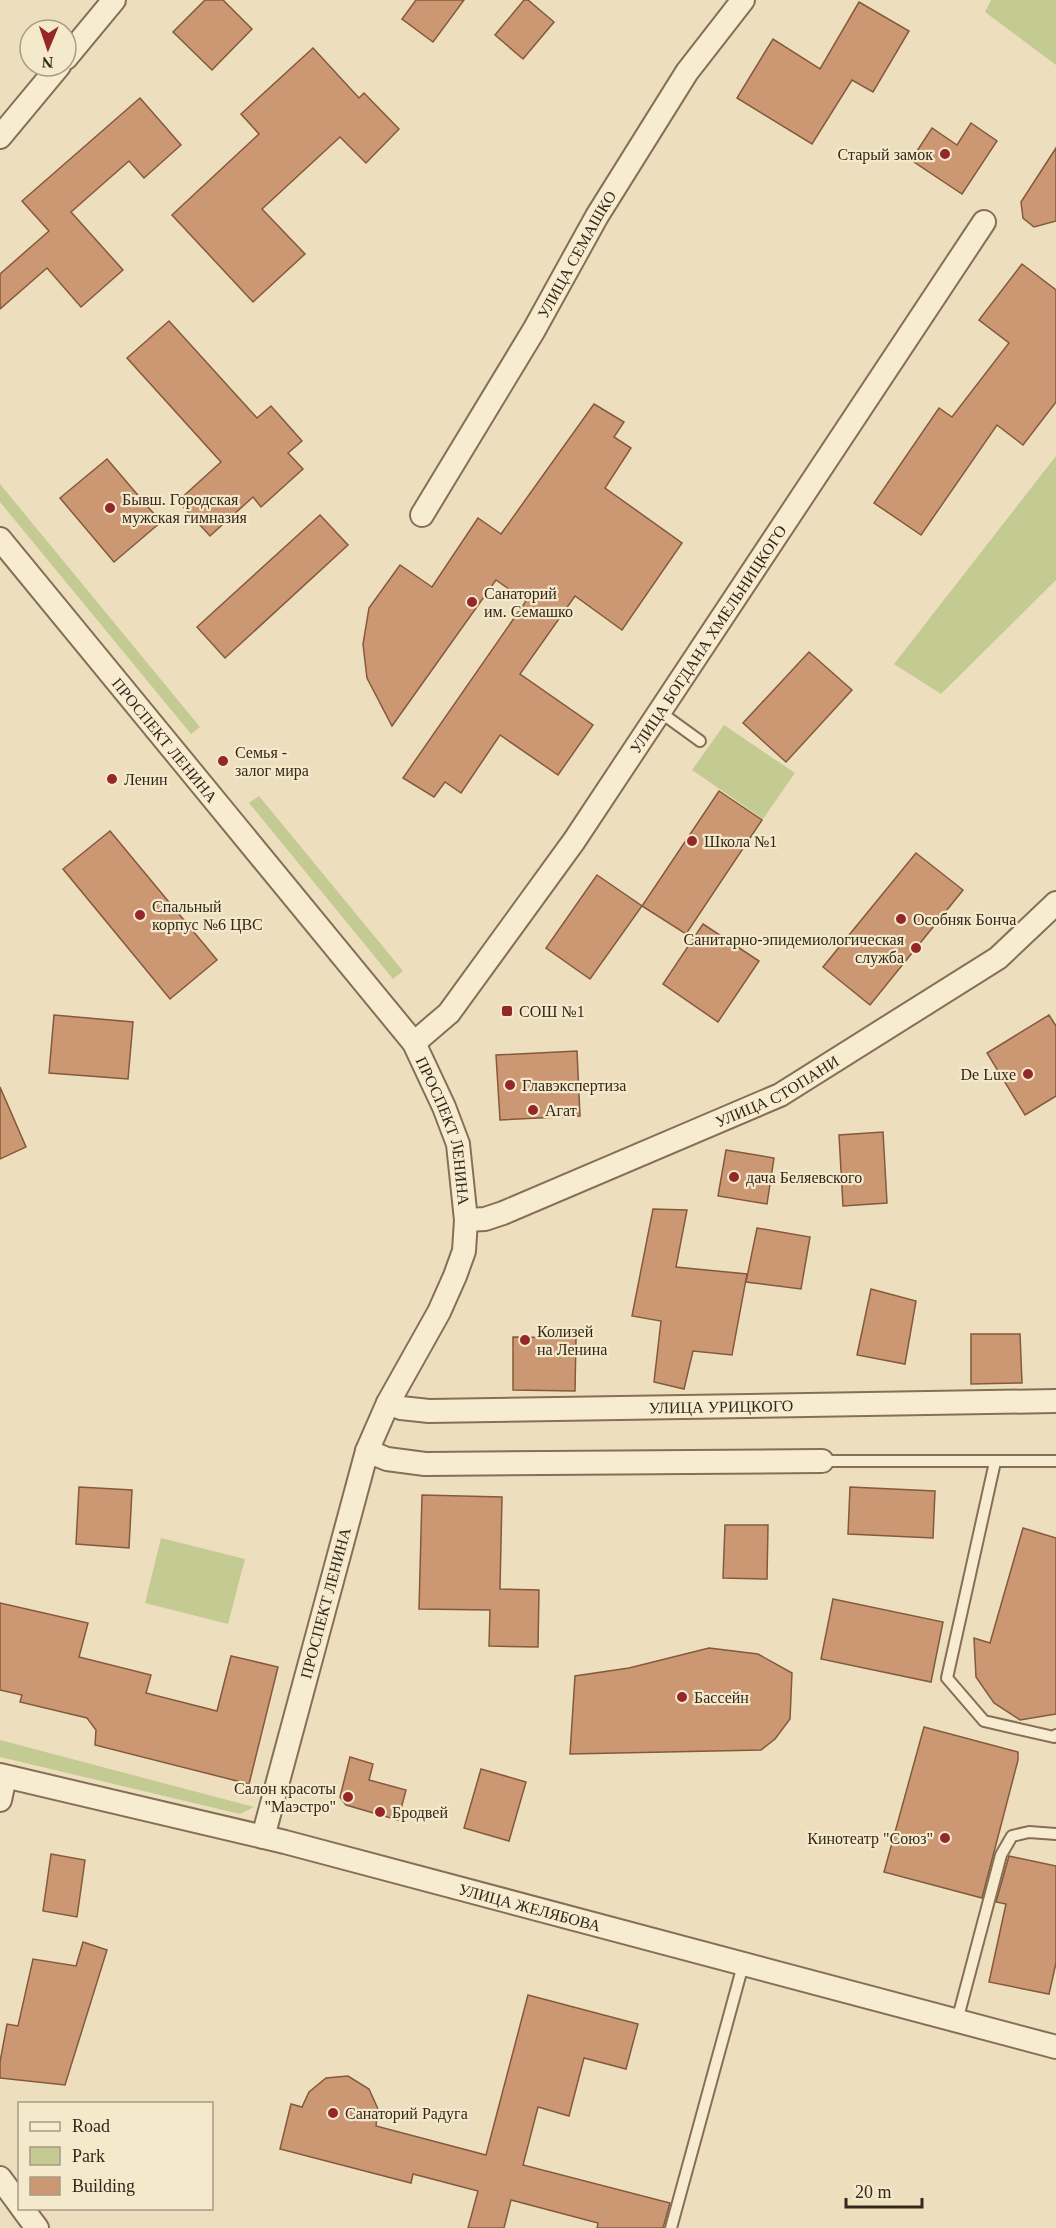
<svg xmlns="http://www.w3.org/2000/svg" width="1056" height="2228" font-family="'Times New Roman',serif">
<style>
.green{fill:#c4cb92}
.building{fill:#cc9873;stroke:#84593c;stroke-width:1.5}
.lines{fill:none;stroke-linecap:round;stroke-linejoin:round}
.service-casing{stroke:#856f56;stroke-width:14}
.minor-casing{stroke:#856f56;stroke-width:26}
.service{stroke:#f8ecd0;stroke-width:10}
.minor{stroke:#f8ecd0;stroke-width:22}
.poi-dot{fill:#942727;stroke:#f5e9cc;stroke-width:2}
.labels{text-anchor:middle;stroke-width:4.5;stroke-linejoin:round;paint-order:stroke}
.poi-label{font-size:16px;fill:#34271b;stroke:#f5e9cc;text-anchor:start}
.street-label{font-size:16px;fill:#34271b;stroke:#f5e9cc}
</style>
<rect width="100%" height="100%" fill="#eddfbd"/>
<g class="green">
<polygon points="991,0 1056,0 1056,65 985,12"/>
<polygon points="1056,456 1056,580 941,694 894,664"/>
<polygon points="0,484 200,727 191,734 0,502"/>
<polygon points="724,725 795,773 763,819 692,770"/>
<polygon points="259,796 403,971 393,979 249,803"/>
<polygon points="161,1538 245,1559 228,1624 145,1603"/>
<polygon points="0,1740 254,1807 240,1814 0,1757"/>
</g>
<g class="building">
<polygon points="205,0 223,0 252,29 212,70 173,32"/>
<polygon points="416,0 464,0 433,42 402,19"/>
<polygon points="524,0 528,0 554,22 523,59 495,35"/>
<polygon points="859,2 909,31 873,92 852,80 812,144 737,98 773,39 820,69"/>
<polygon points="313,48 359,98 364,93 399,129 366,163 340,137 262,209 305,254 253,302 172,215 259,134 241,114"/>
<polygon points="140,98 181,145 144,178 129,161 71,212 123,270 81,307 47,268 0,309 0,274 49,231 22,201"/>
<polygon points="971,123 997,141 962,194 911,160 932,128 957,145"/>
<polygon points="1056,148 1056,221 1034,227 1023,218 1021,202"/>
<polygon points="1022,264 1056,290 1056,402 1023,445 997,425 921,535 874,503 939,408 952,417 1009,343 979,320"/>
<polygon points="169,321 257,418 271,406 302,441 288,453 303,469 261,507 253,497 210,536 178,501 221,462 127,358"/>
<polygon points="594,404 624,422 614,437 631,448 605,488 682,543 622,630 575,596 520,674 593,725 558,775 500,735 461,793 445,782 434,797 403,778 526,601 496,580 392,726 367,678 363,644 369,608 400,565 432,587 478,518 501,534"/>
<polygon points="107,459 161,522 114,562 60,498"/>
<polygon points="320,515 348,545 225,658 197,627"/>
<polygon points="809,652 852,690 786,762 743,723"/>
<polygon points="719,791 762,820 686,934 642,906"/>
<polygon points="110,831 217,960 170,999 63,869"/>
<polygon points="916,853 963,890 870,1005 823,967"/>
<polygon points="597,875 642,906 590,979 546,948"/>
<polygon points="703,924 759,961 718,1022 663,984"/>
<polygon points="54,1015 133,1022 128,1079 49,1073"/>
<polygon points="1049,1015 1056,1026 1056,1096 1025,1115 987,1053"/>
<polygon points="577,1051 580,1116 500,1120 496,1055"/>
<polygon points="0,1087 26,1147 0,1159"/>
<polygon points="883,1132 887,1203 843,1206 839,1135"/>
<polygon points="726,1150 774,1158 767,1204 718,1196"/>
<polygon points="653,1209 687,1210 676,1267 747,1274 732,1355 693,1351 684,1389 654,1382 661,1321 632,1316"/>
<polygon points="757,1228 810,1237 801,1289 746,1282"/>
<polygon points="871,1289 916,1301 905,1364 857,1355"/>
<polygon points="971,1334 1020,1334 1022,1383 971,1384"/>
<polygon points="513,1337 576,1338 575,1391 513,1390"/>
<polygon points="79,1487 132,1490 129,1548 76,1544"/>
<polygon points="850,1487 935,1491 933,1538 848,1534"/>
<polygon points="422,1495 502,1497 500,1589 539,1590 538,1647 489,1646 490,1610 419,1609"/>
<polygon points="725,1525 768,1525 767,1579 723,1578"/>
<polygon points="1023,1528 1056,1538 1056,1714 1020,1720 994,1703 976,1677 974,1638 990,1643"/>
<polygon points="833,1599 943,1622 931,1682 821,1659"/>
<polygon points="0,1603 88,1623 79,1657 151,1675 146,1693 217,1711 231,1656 278,1667 249,1784 95,1745 96,1730 87,1718 20,1702 22,1695 0,1690"/>
<polygon points="709,1648 758,1654 792,1673 790,1719 775,1739 761,1750 570,1754 575,1676 629,1668"/>
<polygon points="924,1727 1018,1752 1018,1760 982,1898 884,1872"/>
<polygon points="350,1757 373,1764 369,1780 406,1790 398,1820 346,1805 340,1797"/>
<polygon points="481,1769 526,1782 509,1841 464,1828"/>
<polygon points="51,1854 85,1860 77,1917 43,1911"/>
<polygon points="1009,1856 1056,1866 1056,1963 1049,1994 989,1982 1006,1904 996,1902"/>
<polygon points="83,1942 107,1950 65,2085 0,2078 0,2062 7,2024 18,2026 33,1959 76,1966"/>
<polygon points="528,1995 638,2024 626,2069 584,2058 569,2116 538,2107 523,2165 670,2203 663,2228 597,2228 598,2223 511,2200 504,2228 468,2228 478,2191 413,2174 411,2183 280,2149 291,2104 302,2107 309,2092 326,2078 348,2076 369,2089 378,2109 376,2126 486,2155"/>
</g>
<g class="lines">
<g class="service-casing">
<g id="service">
<polyline points="660,712 700,741"/>
<polyline points="822,1461 1056,1461"/>
<polyline points="995,1462 947,1678 984,1721 1054,1737 1056,1735"/>
<polyline points="957,2021 1001,1855 1012,1836 1029,1832 1056,1834"/>
<polyline points="671,2228 743,1965"/>
</g>
</g>
<g class="minor-casing">
<g id="minor">
<polyline points="66,58 114,0"/>
<polyline points="0,137 59,66"/>
<path id="s1" d="M422 515 534 330 597 216 687 72 743 0"/>
<path id="s2" d="M0 539 414 1043 444 1107 458 1144 466 1220 464 1251 455 1276 439 1312 388 1403 367 1451 263 1837"/>
<path id="s3" d="M414 1043 449 1013 574 841 984 222"/>
<path id="s4" d="M466 1220 485 1219 503 1213 780 1095 998 958 1056 903"/>
<path id="s5" d="M388 1403 401 1408 429 1411 1056 1401"/>
<polyline points="367,1451 387,1459 425,1464 822,1461"/>
<path id="s6" d="M0 1775 285 1842 1056 2047"/>
<polyline points="0,1800 5,1777"/>
<polyline points="0,2178 20,2205"/>
<polyline points="22,2208 37,2228"/>
</g>
</g>
<use href="#service" class="service"/>
<use href="#minor" class="minor"/>
</g>
<g class="poi-dot">
<circle cx="945" cy="154" r="6"/>
<circle cx="110" cy="508" r="6"/>
<circle cx="472" cy="602" r="6"/>
<circle cx="223" cy="761" r="6"/>
<circle cx="112" cy="779" r="6"/>
<circle cx="692" cy="841" r="6"/>
<circle cx="140" cy="915" r="6"/>
<circle cx="901" cy="919" r="6"/>
<circle cx="916" cy="948" r="6"/>
<rect x="501" y="1005" width="12" height="12" rx="3"/>
<circle cx="1028" cy="1074" r="6"/>
<circle cx="510" cy="1085" r="6"/>
<circle cx="533" cy="1110" r="6"/>
<circle cx="734" cy="1177" r="6"/>
<circle cx="525" cy="1340" r="6"/>
<circle cx="682" cy="1697" r="6"/>
<circle cx="348" cy="1797" r="6"/>
<circle cx="380" cy="1812" r="6"/>
<circle cx="945" cy="1838" r="6"/>
<circle cx="333" cy="2113" r="6"/>
</g>
<g class="labels">
<g class="poi-label">
<text x="933" y="160" text-anchor="end">Старый замок</text>
<text x="122" y="505">Бывш. Городская<tspan x="122" dy="18">мужская гимназия</tspan></text>
<text x="484" y="599">Санаторий<tspan x="484" dy="18">им. Семашко</tspan></text>
<text x="235" y="758">Семья -<tspan x="235" dy="18">залог мира</tspan></text>
<text x="124" y="785">Ленин</text>
<text x="704" y="847">Школа №1</text>
<text x="152" y="912">Спальный<tspan x="152" dy="18">корпус №6 ЦВС</tspan></text>
<text x="913" y="925">Особняк Бонча</text>
<text x="904" y="945" text-anchor="end">Санитарно-эпидемиологическая<tspan x="904" dy="18">служба</tspan></text>
<text x="519" y="1017">СОШ №1</text>
<text x="1016" y="1080" text-anchor="end">De Luxe</text>
<text x="522" y="1091">Главэкспертиза</text>
<text x="545" y="1116">Агат</text>
<text x="746" y="1183">дача Беляевского</text>
<text x="537" y="1337">Колизей<tspan x="537" dy="18">на Ленина</tspan></text>
<text x="694" y="1703">Бассейн</text>
<text x="336" y="1794" text-anchor="end">Салон красоты<tspan x="336" dy="18">"Маэстро"</tspan></text>
<text x="392" y="1818">Бродвей</text>
<text x="933" y="1844" text-anchor="end">Кинотеатр "Союз"</text>
<text x="345" y="2119">Cанаторий Радуга</text>
</g>
<g class="street-label">
<text dy="6" stroke="none"><textPath href="#s1" startOffset="303">УЛИЦА СЕМАШКО</textPath></text>
<text dy="6" stroke="none"><textPath href="#s3" startOffset="501">УЛИЦА БОГДАНА ХМЕЛЬНИЦКОГО</textPath></text>
<text dy="6" stroke="none"><textPath href="#s2" startOffset="260">ПРОСПЕКТ ЛЕНИНА</textPath></text>
<text dy="6" stroke="none"><textPath href="#s4" startOffset="338">УЛИЦА СТОПАНИ</textPath></text>
<text dy="6" stroke="none"><textPath href="#s2" startOffset="746">ПРОСПЕКТ ЛЕНИНА</textPath></text>
<text dy="6" stroke="none"><textPath href="#s5" startOffset="334">УЛИЦА УРИЦКОГО</textPath></text>
<text transform="translate(325 1603) rotate(-75)" y="6">ПРОСПЕКТ ЛЕНИНА</text>
<text dy="6" stroke="none"><textPath href="#s6" startOffset="546">УЛИЦА ЖЕЛЯБОВА</textPath></text>
</g>
</g>
<rect x="18" y="2102" width="195" height="108" fill="#f5e9cc" stroke="#a89b85" stroke-width="1.5"/>
<rect x="30" y="2122" width="30" height="9" fill="#f8ecd0" stroke="#a89b85" stroke-width="1.5"/>
<text x="72" y="2132" font-size="18" fill="#34271b">Road</text>
<rect x="30" y="2147" width="30" height="18" fill="#c4cb92" stroke="#a89b85" stroke-width="1.5"/>
<text x="72" y="2162" font-size="18" fill="#34271b">Park</text>
<rect x="30" y="2177" width="30" height="18" fill="#cc9873" stroke="#a89b85" stroke-width="1.5"/>
<text x="72" y="2192" font-size="18" fill="#34271b">Building</text>
<g transform="translate(48 48) rotate(182)"><circle r="28" fill="#f5e9cc" stroke="#a89b85" stroke-width="1.5"/>
<path d="M0-4.5L10 22L0 15L-10 22Z" fill="#942727"/>
<text y="-9" font-size="16" font-weight="bold" text-anchor="middle" fill="#34271b">N</text>
</g>
<path d="M846 2198v9h76v-9" fill="none" stroke="#34271b" stroke-width="3"/>
<text x="855" y="2198" font-size="18" fill="#34271b" stroke="#f5e9cc" stroke-width="4.5" paint-order="stroke">20 m</text>
</svg>
